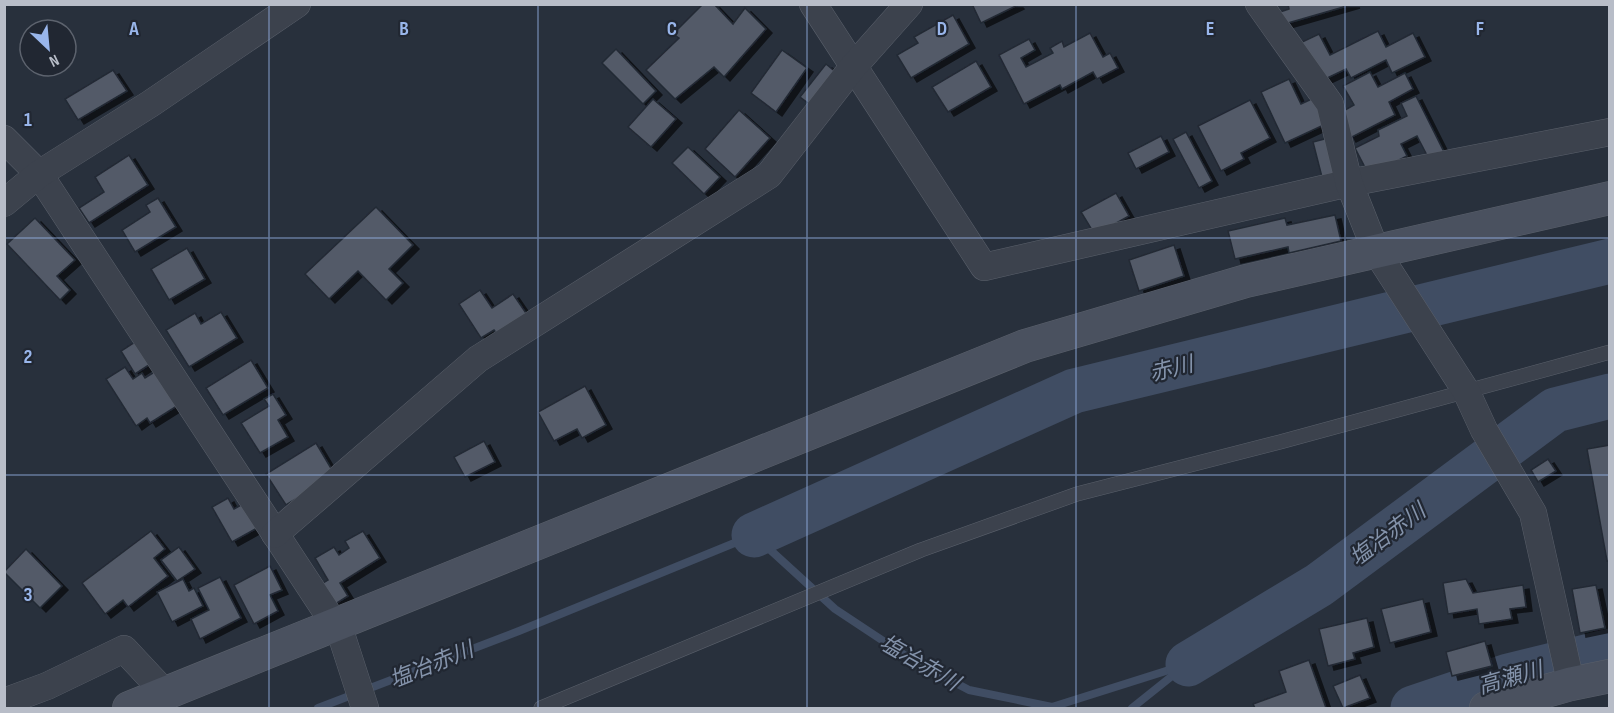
<svg xmlns="http://www.w3.org/2000/svg" width="1614" height="713" font-family="'Sofia Sans Condensed','Noto Sans JP',sans-serif">
<style>
.lines{fill:none;stroke-linecap:round;stroke-linejoin:round}
.stream{stroke:#404d63;stroke-width:8}
.river{stroke:#404d63;stroke-width:45}
.building{fill:#525a67;stroke:#232934;stroke-width:1.5;filter:url(#shadow)}
.lane-casing{stroke:#5a606b;stroke-width:15}
.street-casing{stroke:#5a606b;stroke-width:28}
.secondary-casing{stroke:#5a606b;stroke-width:34}
.lane{stroke:#3c424d;stroke-width:14}
.street{stroke:#3c424d;stroke-width:27}
.secondary{stroke:#4a515f;stroke-width:33}
.grid{fill:none;stroke:#99b6eb;stroke-width:1.5;stroke-opacity:0.55}
.labels{text-anchor:middle;stroke-width:4.5;stroke-linejoin:round;paint-order:stroke}
.water-label{font-size:22px;font-style:italic;fill:#8493ab;stroke:#212732}
.grid-label{font-size:20px;text-anchor:middle;font-weight:bold;fill:#99b6eb;stroke:#212732;stroke-width:4.5;stroke-linejoin:round;paint-order:stroke}
</style>
<defs>
<filter id="shadow"><feDropShadow dx="6" dy="4" stdDeviation="0" flood-color="#0009"/></filter>
</defs>
<rect width="100%" height="100%" fill="#28303c"/>
<g class="lines">
<g class="stream">
<polyline points="318,708 519,631 754,535 835,609 912,660 969,690 1052,707 1188,664"/>
<polyline points="1132,708 1182,668"/>
</g>
<g class="river">
<polyline points="754,535 1074,391 1610,261"/>
<polyline points="1188,664 1319,585 1555,410 1610,396"/>
<polyline points="1413,708 1508,676 1610,651"/>
</g>
</g>
<g class="building">
<polygon points="703,4 714,4 733,24 745,8 766,29 724,77 714,67 675,99 646,70 679,38 673,34"/>
<polygon points="972,4 1017,4 1018,5 981,23"/>
<polygon points="1288,4 1354,4 1281,25 1277,13 1289,9"/>
<polygon points="953,15 969,44 911,78 897,55 918,43 914,37"/>
<polygon points="1378,31 1386,47 1413,33 1425,57 1392,73 1386,60 1351,78 1346,69 1321,81 1302,42 1319,34 1330,55"/>
<polygon points="1090,33 1103,57 1110,53 1118,68 1097,79 1093,72 1062,89 1060,85 1024,104 999,55 1029,39 1035,50 1021,58 1026,67 1053,53 1050,48 1062,41 1064,47"/>
<polygon points="616,49 656,91 643,104 602,63"/>
<polygon points="782,50 807,68 776,112 751,93"/>
<polygon points="976,61 991,87 948,112 932,87"/>
<polygon points="826,64 838,74 812,106 800,97"/>
<polygon points="113,70 127,91 78,120 65,99"/>
<polygon points="1370,72 1378,87 1405,73 1413,89 1389,102 1395,115 1350,138 1338,114 1354,105 1343,86"/>
<polygon points="1289,79 1301,104 1316,97 1328,123 1285,143 1261,92"/>
<polygon points="1416,96 1446,156 1431,163 1417,136 1401,144 1407,156 1369,175 1355,148 1379,136 1378,130 1407,116 1401,103"/>
<polygon points="653,99 676,119 651,147 628,127"/>
<polygon points="1250,100 1270,138 1241,153 1244,159 1221,171 1198,126"/>
<polygon points="739,110 770,138 735,177 705,149"/>
<polygon points="1186,132 1212,181 1199,188 1173,139"/>
<polygon points="1161,136 1169,152 1136,169 1128,153"/>
<polygon points="1332,137 1344,179 1324,185 1313,142"/>
<polygon points="688,147 720,177 704,194 672,163"/>
<polygon points="129,155 148,185 89,223 79,208 104,192 95,177"/>
<polygon points="1116,193 1129,216 1095,235 1081,212"/>
<polygon points="158,198 176,227 135,252 122,230 150,212 146,205"/>
<polygon points="376,207 413,245 389,269 403,283 386,300 358,271 329,299 305,274"/>
<polygon points="1335,215 1341,241 1289,253 1288,247 1235,259 1228,231 1285,218 1287,225"/>
<polygon points="35,218 75,260 57,276 70,290 60,300 7,244"/>
<polygon points="1174,245 1184,276 1139,291 1129,260"/>
<polygon points="187,248 205,279 169,300 151,269"/>
<polygon points="480,290 492,308 513,294 528,316 498,335 494,330 481,338 459,304"/>
<polygon points="221,312 237,338 189,367 166,330 195,313 201,324"/>
<polygon points="138,340 152,363 135,374 121,351"/>
<polygon points="251,360 268,388 223,415 206,388"/>
<polygon points="125,367 133,379 142,373 145,378 156,371 177,406 150,423 147,418 136,426 106,379"/>
<polygon points="585,386 606,425 582,438 577,429 554,441 538,412"/>
<polygon points="273,394 286,415 278,420 288,437 260,453 241,423 269,406 264,399"/>
<polygon points="484,441 495,462 465,477 454,457"/>
<polygon points="316,443 335,475 286,505 266,474"/>
<polygon points="1610,445 1610,561 1607,561 1587,449"/>
<polygon points="1548,459 1556,471 1538,482 1531,470"/>
<polygon points="228,498 234,509 243,504 257,528 232,542 212,507"/>
<polygon points="151,531 165,549 154,558 168,576 128,607 123,600 105,614 82,583"/>
<polygon points="363,531 380,558 340,583 348,596 329,608 316,587 328,580 315,558 334,547 339,555 349,548 345,541"/>
<polygon points="179,547 195,569 177,581 161,560"/>
<polygon points="26,549 62,586 40,608 4,572"/>
<polygon points="270,566 282,590 270,595 278,611 254,624 234,585"/>
<polygon points="220,577 241,618 200,639 191,619 209,610 198,588"/>
<polygon points="183,579 189,591 194,588 203,606 172,622 157,592"/>
<polygon points="1466,579 1473,593 1523,585 1526,607 1510,609 1512,619 1479,624 1477,609 1448,614 1443,583"/>
<polygon points="1596,585 1605,628 1580,633 1572,589"/>
<polygon points="1423,599 1431,632 1390,643 1381,609"/>
<polygon points="1367,618 1374,647 1353,653 1355,659 1328,666 1319,629"/>
<polygon points="1485,641 1492,666 1452,676 1446,652"/>
<polygon points="1309,660 1326,708 1255,708 1253,704 1286,692 1279,671"/>
<polygon points="1360,675 1370,698 1343,708 1333,686"/>
</g>
<g class="lines">
<g class="lane-casing">
<polyline id="lane" points="541,708 921,550 1077,494 1280,442 1610,352"/>
</g>
<g class="street-casing">
<g id="street">
<polyline points="813,4 984,267 1349,183 1610,132"/>
<polyline points="1259,4 1330,104 1349,183 1376,251 1466,391 1484,430 1533,513 1571,684"/>
<polyline points="4,139 39,174 341,634 365,708"/>
<polyline points="4,203 39,174 150,104 297,4"/>
<polyline points="275,534 478,359 769,175 853,67 909,4"/>
<polyline points="4,702 47,686 124,649 166,694"/>
</g>
</g>
<g class="secondary-casing">
<g id="secondary">
<polyline points="129,708 1025,346 1246,281 1610,198"/>
<polyline points="1486,708 1571,684 1610,676"/>
</g>
</g>
<use href="#lane" class="lane"/>
<use href="#street" class="street"/>
<use href="#secondary" class="secondary"/>
</g>
<path class="grid" d="M269 4V708M538 4V708M807 4V708M1076 4V708M1345 4V708M4 238H1610M4 475H1610"/>
<g class="labels">
<g class="water-label">
<text transform="translate(1171 368) rotate(-14)" y="8">赤川</text>
<text transform="translate(1387 534) rotate(-37)" y="8">塩冶赤川</text>
<text transform="translate(920 662) rotate(30)" y="8">塩冶赤川</text>
<text transform="translate(431 664) rotate(-22)" y="8">塩冶赤川</text>
<text transform="translate(1510 677) rotate(-16)" y="8">高瀬川</text>
</g>
</g>
<g class="grid-label">
<text x="134" y="35">A</text>
<text x="404" y="35">B</text>
<text x="672" y="35">C</text>
<text x="942" y="35">D</text>
<text x="1210" y="35">E</text>
<text x="1480" y="35">F</text>
<text x="28" y="126">1</text>
<text x="28" y="363">2</text>
<text x="28" y="601">3</text>
</g>
<rect width="1614" height="713" fill="none" stroke="#b8bdc8" stroke-width="12"/>
<g transform="translate(48 48) rotate(154)"><circle r="28" fill="#212732" stroke="#5d636e" stroke-width="1.5"/>
<path d="M0-4.5L10 22L0 15L-10 22Z" fill="#99b6eb"/>
<text y="-9" font-size="16" font-weight="bold" text-anchor="middle" fill="#b8bdc8">N</text>
</g>
</svg>
